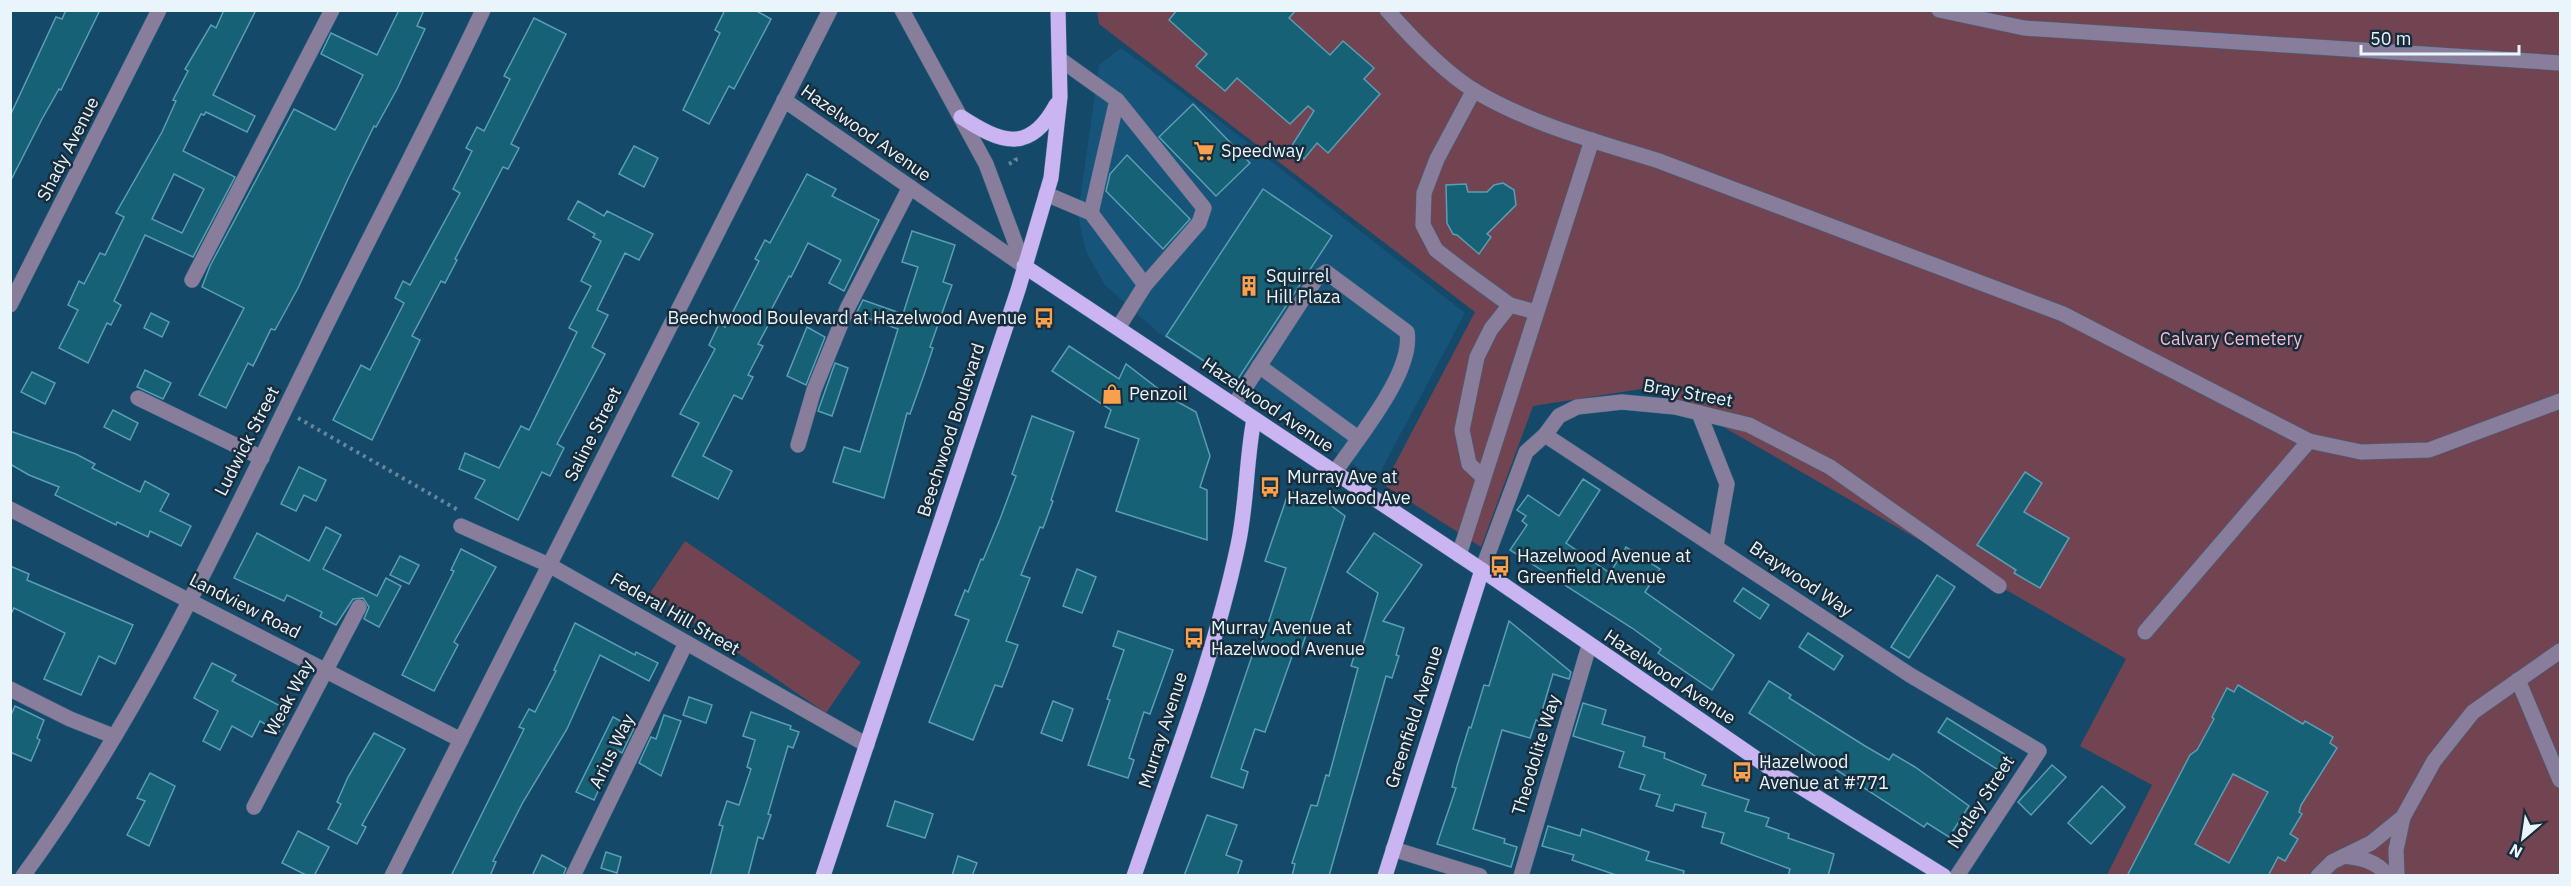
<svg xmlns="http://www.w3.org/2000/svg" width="2571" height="886" font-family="'IBM Plex Sans',sans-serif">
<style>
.built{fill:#165479}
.green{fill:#724452}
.building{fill:#166176;stroke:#599eb4;stroke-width:1.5;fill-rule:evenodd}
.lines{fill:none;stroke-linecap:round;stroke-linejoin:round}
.minor-casing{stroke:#3b6883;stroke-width:16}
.major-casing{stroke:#3b6883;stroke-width:16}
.path{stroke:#62879e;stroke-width:4;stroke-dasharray:3 4.5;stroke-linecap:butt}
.minor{stroke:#887e9c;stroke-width:15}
.major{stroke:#cab5f2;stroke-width:15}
.labels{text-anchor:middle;stroke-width:5;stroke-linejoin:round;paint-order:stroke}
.street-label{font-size:18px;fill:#e9f4fb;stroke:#182d3c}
.poi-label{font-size:18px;fill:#e9f4fb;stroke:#182d3c;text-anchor:start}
.park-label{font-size:18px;fill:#fcbacc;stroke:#182d3c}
</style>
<rect width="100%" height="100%" fill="#154969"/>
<polygon class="built" points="1121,48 1208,112 1465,313 1376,480 1159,333 1105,285 1086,252 1078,215 1099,65"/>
<g class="green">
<polygon points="1097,11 2560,11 2560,875 2107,875 2152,785 2080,746 2126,659 1654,387 1533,406 1481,547 1384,485 1475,312 1099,24"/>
<polygon points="685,541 861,662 826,713 650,593"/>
</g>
<g class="building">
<polygon points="66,10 100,10 61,90 59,89 42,119 10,182 10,116 56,17 62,19"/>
<path d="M224 10H256L213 95 255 116 247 132 206 112 204 115 201 114 183 151 235 177 193 257 145 235 114 301 121 305 111 325 107 323 88 363 59 348 78 310 68 305 79 281 84 284 100 253 105 255 124 217 116 213 162 132 176 101 173 100 188 71 185 69 211 25 216 28ZM174 174 204 189 182 233 152 219Z"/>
<polygon points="399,10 424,10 417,26 425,29 397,89 376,127 374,126 348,179 298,288 275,330 271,329 253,366 248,363 226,408 199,395 244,308 202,287 210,266 294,109 335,130 338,125 363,75 321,54 331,33 377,55"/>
<polygon points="725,10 755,10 771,19 734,89 729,86 709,124 683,110 720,33 715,30"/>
<polygon points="1177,10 1296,10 1289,18 1330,55 1343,41 1374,68 1364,79 1380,94 1328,153 1317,143 1304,159 1291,147 1314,111 1308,106 1290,124 1237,78 1225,91 1196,66 1207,54 1169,20"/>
<polygon points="534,18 566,34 511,144 519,148 508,169 503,167 455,259 457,260 445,283 441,281 412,336 420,340 372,440 333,420 361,365 370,370 404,303 395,298 403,281 410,285 460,193 453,189 472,151 466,148 477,127 484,131 510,79 504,76"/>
<polygon points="1193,104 1250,163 1216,196 1159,137"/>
<polygon points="634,146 658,158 644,187 619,174"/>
<polygon points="1127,155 1190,219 1163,249 1106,191 1110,174"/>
<polygon points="807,174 836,189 832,196 879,220 844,291 829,283 841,260 808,243 791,277 789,276 768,316 772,318 758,344 763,346 748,375 753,377 742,399 734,395 703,456 732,471 718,499 672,476 699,423 680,414 715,349 709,345 719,324 725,327 759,261 755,259 765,240 770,243"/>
<polygon points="1503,183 1514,190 1516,205 1487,234 1491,237 1479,254 1457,235 1453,234 1447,223 1446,185 1466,184 1468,192 1487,192 1494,185"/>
<polygon points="1263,189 1332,236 1236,382 1166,336"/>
<polygon points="578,201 604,216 607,211 653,234 639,260 625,253 597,310 608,315 592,347 605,354 557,444 564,448 550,476 542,472 518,520 475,498 485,480 459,469 465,453 499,468 521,426 529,430 577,332 569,328 591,286 581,281 601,241 593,237 595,234 568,219"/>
<polygon points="912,231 955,245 943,282 952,285 930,347 933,348 925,372 910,414 907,413 884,498 833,482 844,447 860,452 898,329 856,314 863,300 903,314 918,267 902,262"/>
<polygon points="151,313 169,322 162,337 144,328"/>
<polygon points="807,327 825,337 806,385 787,376"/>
<polygon points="1069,346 1119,379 1126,364 1169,397 1196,412 1210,456 1200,487 1207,490 1207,540 1116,511 1139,439 1105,427 1111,410 1052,371"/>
<polygon points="835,363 848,368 832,416 818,411"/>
<polygon points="145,370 171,383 163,399 137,387"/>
<polygon points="32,372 55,383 45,404 21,392"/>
<polygon points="113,410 138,423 130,440 104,427"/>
<polygon points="1032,416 1074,432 1051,500 1053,501 1043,528 1040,527 1021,575 1030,578 1006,641 1018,645 1002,687 995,685 973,740 929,722 969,620 955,615 965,590 968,592 981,559 983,560 1000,519 1016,476 1012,474"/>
<polygon points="10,431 76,454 95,464 92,468 140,492 145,481 169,494 160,511 191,526 181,546 150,531 148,537 117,522 116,525 55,495 59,487 29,475 10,464"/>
<polygon points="299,467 326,480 316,501 304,495 296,511 281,504"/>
<polygon points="2025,472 2042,483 2024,512 2069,538 2040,588 2014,573 2016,570 1977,545"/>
<polygon points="1583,479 1600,490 1566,543 1610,573 1626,547 1660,569 1645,592 1734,655 1712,690 1658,653 1661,649 1632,628 1510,550 1527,525 1522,521 1526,516 1517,510 1528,495 1559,516"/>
<polygon points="1289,491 1329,504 1345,516 1300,653 1294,651 1265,732 1255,729 1241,769 1248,772 1243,788 1211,777 1254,650 1259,652 1286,568 1265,561"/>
<polygon points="326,527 341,535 323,569 377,596 386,578 401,586 379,627 364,619 369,607 363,598 353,599 336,625 320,617 322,612 287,595 284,601 234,578 257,533 309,561"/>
<polygon points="1374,533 1422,565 1383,621 1404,628 1396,655 1399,656 1392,678 1386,676 1329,876 1292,876 1295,864 1292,863 1311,805 1317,806 1326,775 1329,776 1358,668 1351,666 1358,644 1363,645 1378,593 1347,572"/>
<polygon points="461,549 496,567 454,642 458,645 434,691 402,675 454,571 451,570"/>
<polygon points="400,556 419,565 409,584 390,575"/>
<polygon points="10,566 29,574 27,580 133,625 115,664 99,656 81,695 44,679 65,633 14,608 10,616"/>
<polygon points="1077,569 1096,577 1082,613 1063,606"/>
<polygon points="1937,575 1955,587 1909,658 1891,647"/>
<polygon points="1743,588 1769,605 1760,619 1734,601"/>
<polygon points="1509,621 1571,672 1569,679 1553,674 1539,721 1536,720 1530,738 1502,730 1473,829 1505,839 1504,843 1517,847 1511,867 1437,844 1456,788 1452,787 1457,766 1469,727 1471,728 1484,685 1489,686"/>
<polygon points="575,623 635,655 636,652 658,663 649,681 600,655 567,729 523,802 493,861 496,862 490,876 451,876 524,729 519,727 529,709 535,712 556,671 554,670"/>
<polygon points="1118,631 1173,650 1150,714 1144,712 1129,758 1134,760 1128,778 1088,765 1110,700 1107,699 1124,650 1113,646"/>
<polygon points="1808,633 1843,656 1834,670 1799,647"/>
<polygon points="212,663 236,675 232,681 290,711 279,732 260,721 252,737 232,726 220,750 203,741 218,711 194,698"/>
<polygon points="1769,681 1791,695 1789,698 1865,746 1889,760 1893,754 1915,767 1969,806 1949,837 1927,823 1924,827 1749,713"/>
<path d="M2238 685 2296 720 2303 724 2305 721 2333 737 2330 743 2337 748 2301 805 2299 812 2302 814 2290 834 2298 839 2285 861 2278 857 2268 876H2127L2190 755 2197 750 2214 719 2212 717 2227 688 2234 692ZM2233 774 2268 792 2229 863 2195 844Z"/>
<polygon points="689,697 712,705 706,723 683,715"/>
<polygon points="1053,701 1073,709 1062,741 1041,733"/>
<polygon points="1583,703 1606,710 1602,724 1645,737 1643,746 1665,753 1664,758 1706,775 1702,785 1749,800 1745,811 1769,818 1766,826 1789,834 1788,838 1834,854 1828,876 1788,876 1790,869 1721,843 1724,833 1702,827 1706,813 1675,804 1673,811 1656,806 1660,795 1640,789 1645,775 1619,767 1624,752 1573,736"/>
<polygon points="15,706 44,720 37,738 40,740 31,761 10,752 10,717"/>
<polygon points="751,712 791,726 790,729 799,732 793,748 788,746 768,814 771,815 763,839 758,837 748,876 710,876 723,826 719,825 727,801 739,805 751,769 747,767 755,740 743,736"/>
<polygon points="664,715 681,721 661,776 639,763 651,737 656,739"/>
<polygon points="613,717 634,728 622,753 617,750 594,800 576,792"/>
<polygon points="1947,718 2012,759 2003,773 1938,732"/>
<polygon points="374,733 405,749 362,825 366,827 357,844 328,829 341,804 337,802 348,777"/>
<polygon points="2052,765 2066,777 2031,815 2018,802"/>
<polygon points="150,773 175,786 149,846 127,835 145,801 137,798"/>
<polygon points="2102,786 2125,807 2091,844 2068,823"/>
<polygon points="895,801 933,814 925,838 887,826"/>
<polygon points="1207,815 1237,825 1226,855 1242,861 1237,876 1184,876"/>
<polygon points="1548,826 1580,836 1582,829 1649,852 1646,860 1684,871 1683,876 1619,876 1572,860 1574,855 1542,846"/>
<polygon points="298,831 329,847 314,876 308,876 282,863"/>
<polygon points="606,852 621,857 617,873 601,868"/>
<polygon points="542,855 566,868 563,876 532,876"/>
<polygon points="958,856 977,863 972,876 952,876"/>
</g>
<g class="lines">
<g class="minor-casing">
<g id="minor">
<polyline points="902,10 986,164 1024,266"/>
<path d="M1387 10C1410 36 1445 73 1475 91 1530 124 1598 142 1659 161L2063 314 2309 441 2361 452 2429 450 2560 401"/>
<polyline points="1939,10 2024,28 2560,63"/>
<polyline points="1061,60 1117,100 1204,208 1199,223 1145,285 1118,328"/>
<polyline points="1474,90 1437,159 1424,193 1423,225 1436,250 1462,270 1510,305 1536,312"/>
<polyline points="784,100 1024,266"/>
<polyline points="1046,194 1091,213 1145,285"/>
<polyline points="1091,213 1117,100"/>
<polyline points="192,280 332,10"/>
<polyline points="10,305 159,10"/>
<polyline points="1259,366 1358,438"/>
<polyline points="138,398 262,458"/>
<path d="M1234 405 1316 279 1326 272 1407 332C1414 372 1357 439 1335 472"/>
<polyline points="1699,413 1727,484 1716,546"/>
<polyline points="1545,435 1910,675 2039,751 1957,876"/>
<polyline points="798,445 814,390 847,309 910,187"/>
<polyline points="1483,477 1469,464 1462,430 1477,357 1491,329 1510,305"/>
<polyline points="10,509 461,740"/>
<polyline points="461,526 549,565 867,745"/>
<polyline points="1459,555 1592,140"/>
<polyline points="1482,570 1526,452 1545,435 1559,416 1577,407 1622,402 1675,407 1749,425 1830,467 1999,586"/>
<polyline points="2145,632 2309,441"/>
<polyline points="2518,680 2560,780"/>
<polyline points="10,689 70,719 113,736"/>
<polyline points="254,807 359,607"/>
<polyline points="1393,849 1480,876"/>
<path d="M2344 856C2361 858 2377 861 2388 876"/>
<path d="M23 876C141 715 226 529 314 350 369 237 429 125 483 10"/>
<polyline points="392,876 830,10"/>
<polyline points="573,876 686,643"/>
<polyline points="1521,876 1589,646"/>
<polyline points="2318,876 2332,862 2371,843 2403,817 2434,761 2473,712 2560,651"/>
<polyline points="2397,876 2396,850 2403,817"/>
</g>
</g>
<g class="major-casing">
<g id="major">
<path d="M961 117C1000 142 1029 155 1056 105"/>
<polyline points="1024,266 1482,570 1770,768 1944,876"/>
<polyline points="823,876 1018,290 1051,178 1060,97 1058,10"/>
<path d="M1134 876C1171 767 1214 658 1238 545 1247 504 1246 460 1254 419"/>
<polyline points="1385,876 1482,570"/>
</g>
</g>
<g class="path">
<polyline points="1009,164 1016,160 1014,155"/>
<polyline points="298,418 458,510"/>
</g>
<use href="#minor" class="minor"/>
<use href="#major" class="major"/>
</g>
<defs>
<g id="supermarket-bare" transform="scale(1.62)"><path d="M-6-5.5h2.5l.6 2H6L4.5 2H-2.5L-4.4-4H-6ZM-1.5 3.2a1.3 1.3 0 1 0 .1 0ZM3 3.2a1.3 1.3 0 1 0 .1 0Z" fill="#f9a04d" stroke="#182d3c" stroke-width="2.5" paint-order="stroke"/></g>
<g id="building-bare" transform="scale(1.62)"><path d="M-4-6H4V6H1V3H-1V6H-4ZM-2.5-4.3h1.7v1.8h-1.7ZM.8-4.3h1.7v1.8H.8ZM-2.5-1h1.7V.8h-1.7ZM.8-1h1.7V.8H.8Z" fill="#f9a04d" stroke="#182d3c" stroke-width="2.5" paint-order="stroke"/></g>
<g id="bus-bare" transform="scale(1.62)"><path d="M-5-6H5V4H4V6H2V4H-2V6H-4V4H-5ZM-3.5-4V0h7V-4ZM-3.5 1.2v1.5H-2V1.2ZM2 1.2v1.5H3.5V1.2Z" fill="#f9a04d" stroke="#182d3c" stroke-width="2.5" paint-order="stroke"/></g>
<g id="shop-bare" transform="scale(1.62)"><path d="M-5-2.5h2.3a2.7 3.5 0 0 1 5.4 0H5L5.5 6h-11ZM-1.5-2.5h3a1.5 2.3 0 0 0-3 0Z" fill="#f9a04d" stroke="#182d3c" stroke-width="2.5" paint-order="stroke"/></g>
</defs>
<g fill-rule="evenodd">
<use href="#supermarket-bare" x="1204" y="151"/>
<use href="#building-bare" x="1249" y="286"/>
<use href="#bus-bare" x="1044" y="318"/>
<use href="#shop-bare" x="1112" y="394"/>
<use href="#bus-bare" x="1270" y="487"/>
<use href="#bus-bare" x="1500" y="566"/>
<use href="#bus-bare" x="1194" y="638"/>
<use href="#bus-bare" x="1742" y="772"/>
</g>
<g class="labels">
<g class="street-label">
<text transform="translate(866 133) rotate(35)" y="6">Hazelwood Avenue</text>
<text transform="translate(68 149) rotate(-63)" y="6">Shady Avenue</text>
<text transform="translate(1688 393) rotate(10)" y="6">Bray Street</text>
<text transform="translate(1268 405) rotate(34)" y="6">Hazelwood Avenue</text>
<text transform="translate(951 430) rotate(-72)" y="6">Beechwood Boulevard</text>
<text transform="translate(593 434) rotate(-63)" y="6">Saline Street</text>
<text transform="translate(247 441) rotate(-63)" y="6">Ludwick Street</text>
<text transform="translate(1801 579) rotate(34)" y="6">Braywood Way</text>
<text transform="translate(245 606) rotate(27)" y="6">Landview Road</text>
<text transform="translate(675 614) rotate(30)" y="6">Federal Hill Street</text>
<text transform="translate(1670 677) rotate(34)" y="6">Hazelwood Avenue</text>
<text transform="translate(289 698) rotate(-62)" y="6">Weak Way</text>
<text transform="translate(1414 717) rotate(-72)" y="6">Greenfield Avenue</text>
<text transform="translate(1163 730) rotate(-72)" y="6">Murray Avenue</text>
<text transform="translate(612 751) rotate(-64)" y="6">Arius Way</text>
<text transform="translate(1536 755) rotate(-73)" y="6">Theodolite Way</text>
<text transform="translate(1981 802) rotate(-57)" y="6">Notley Street</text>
</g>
<g class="poi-label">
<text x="1221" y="157">Speedway</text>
<text x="1266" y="282">Squirrel<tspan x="1266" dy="21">Hill Plaza</tspan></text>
<text x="1027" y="324" text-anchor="end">Beechwood Boulevard at Hazelwood Avenue</text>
<text x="1129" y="400">Penzoil</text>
<text x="1287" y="483">Murray Ave at<tspan x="1287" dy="21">Hazelwood Ave</tspan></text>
<text x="1517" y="562">Hazelwood Avenue at<tspan x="1517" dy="21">Greenfield Avenue</tspan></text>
<text x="1211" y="634">Murray Avenue at<tspan x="1211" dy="21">Hazelwood Avenue</tspan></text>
<text x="1759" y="768">Hazelwood<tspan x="1759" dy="21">Avenue at #771</tspan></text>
</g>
<g class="park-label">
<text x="2231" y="345">Calvary Cemetery</text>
</g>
</g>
<rect width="2571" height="886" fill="none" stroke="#e9f4fb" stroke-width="24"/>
<g transform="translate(2523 838) rotate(209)" stroke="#182d3c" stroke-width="4.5" paint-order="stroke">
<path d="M0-4.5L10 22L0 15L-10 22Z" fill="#e9f4fb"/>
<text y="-9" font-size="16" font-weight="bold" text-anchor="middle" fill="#e9f4fb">N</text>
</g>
<path d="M2361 45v9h158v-9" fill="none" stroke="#e9f4fb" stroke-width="3"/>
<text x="2370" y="45" font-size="18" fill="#e9f4fb" stroke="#182d3c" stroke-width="4.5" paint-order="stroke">50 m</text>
</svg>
